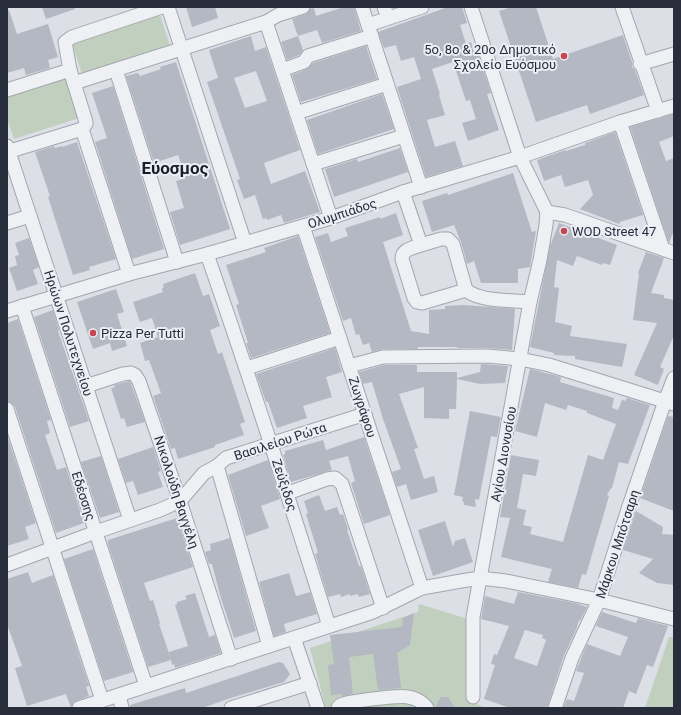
<svg xmlns="http://www.w3.org/2000/svg" width="681" height="715" font-family="Roboto,sans-serif">
<style>
.green{fill:#c1cfbe}
.building{fill:#b4b8c2;fill-rule:evenodd}
.lines{fill:none;stroke-linecap:round;stroke-linejoin:round}
.minor-casing{stroke:#a2a6af;stroke-width:15}
.minor{stroke:#eff0f4;stroke-width:13}
.poi-dot{fill:#c64551;stroke:#ebeef4;stroke-width:1.5}
.labels{text-anchor:middle;stroke-width:4;stroke-linejoin:round;paint-order:stroke}
.poi-label{font-size:13px;fill:#272d3b;stroke:#ebeef4;text-anchor:start}
.street-label{font-size:13px;fill:#272d3b;stroke:#ebeef4}
.district-label{font-size:17px;font-weight:bold;fill:#191e2c;stroke:#ebeef4}
</style>
<rect width="100%" height="100%" fill="#dcdfe6"/>
<g class="green">
<polygon points="160,15 170,46 82,74 72,43"/>
<polygon points="66,78 79,118 14,139 7,119 7,97"/>
<polygon points="419,604 468,619 468,700 485,708 326,708 310,648 418,612"/>
<polygon points="669,637 673,637 674,644 674,708 645,708"/>
</g>
<g class="building">
<polygon points="42,7 75,7 75,9 46,19"/>
<polygon points="186,7 215,7 218,18 192,27"/>
<polygon points="344,7 354,7 361,31 322,43 317,30 298,36 292,19 306,14 310,9 314,8 316,16"/>
<polygon points="448,7 462,7 467,23 460,25 466,44 471,42 474,52 477,51 491,93 487,94 499,130 468,141 462,123 476,119 470,100 466,101 453,62 432,69 440,94 439,95 445,115 427,120 435,147 455,141 463,166 426,177 397,87 421,79 414,57 401,61 396,45 384,48 378,32"/>
<polygon points="512,7 536,7 553,59 623,35 632,62 632,67 635,70 644,95 590,114 587,105 536,122 499,11"/>
<polygon points="9,10 17,34 48,24 58,57 48,60 50,68 26,75 24,68 7,73 7,11"/>
<path d="M251 36 255 51 266 47 300 150 264 163 271 184 305 171 320 212 284 223 281 215 267 220V218L263 219 255 195 244 199 237 180 240 179 207 82 218 78 209 50ZM256 71 267 101 245 108 234 78Z"/>
<polygon points="298,36 303,50 299,55 287,60 281,42"/>
<polygon points="366,46 377,79 301,102 292,75 307,69 313,63"/>
<polygon points="176,62 230,229 180,245 170,212 184,208 176,181 186,178 178,155 154,163 126,76 138,73 140,76 161,69 160,67"/>
<polygon points="113,86 164,249 132,259 95,142 107,138 92,93"/>
<polygon points="382,94 394,129 318,154 307,120"/>
<polygon points="674,114 674,136 659,142 666,161 674,158 674,230 669,243 630,127"/>
<polygon points="615,132 643,215 620,222 619,224 580,209 593,195 588,180 565,187 561,175 544,181 537,160 565,150 566,151 585,145 585,143"/>
<polygon points="77,142 116,259 89,267 90,270 73,275 48,197 50,196 35,152 54,146 55,148 62,146 62,147"/>
<polygon points="400,148 408,172 334,197 325,169 357,159 358,162"/>
<polygon points="513,173 532,232 536,231 530,267 518,269 518,283 481,283 474,261 467,264 461,242 454,225 432,232 422,201 447,193 448,195"/>
<polygon points="396,213 403,235 383,242 411,331 429,334 429,310 445,309 445,306 464,305 515,309 512,350 487,348 457,348 457,347 418,347 418,349 383,349 372,352 369,343 363,345 359,334 356,335 351,318 343,321 315,237 328,233 331,242 348,236 345,228 380,217 380,219"/>
<polygon points="559,223 617,245 610,265 603,263 602,265 577,256 573,266 557,260 554,287 559,288 555,322 572,326 570,336 627,344 622,367 575,359 575,356 554,355 554,353 530,347 550,246"/>
<polygon points="298,236 330,333 251,358 246,343 248,343 236,305 239,304 226,265 266,252 264,248"/>
<polygon points="29,238 39,267 33,270 38,284 17,291 9,268 17,265 15,256 19,255 15,243"/>
<polygon points="646,252 664,258 651,293 664,295 664,298 674,300 673,330 674,330 674,335 660,367 664,369 658,385 634,375 657,323 633,320 639,274 638,273"/>
<polygon points="195,273 203,296 209,294 220,326 210,330 218,354 222,352 245,422 240,424 244,435 215,445 215,447 178,459 175,448 171,449 153,396 161,393 149,360 145,361 140,343 158,337 152,318 140,322 133,302 163,292 162,288 164,287 163,284"/>
<polygon points="116,289 124,312 117,314 127,346 112,351 110,343 93,349 77,302"/>
<polygon points="53,310 59,330 58,331 89,421 70,427 34,317"/>
<polygon points="18,319 51,420 47,421 50,433 45,435 57,470 66,467 84,523 56,533 15,407 12,403 7,401 7,323"/>
<polygon points="335,348 342,372 326,377 332,397 303,406 307,418 277,428 268,402 266,402 256,374"/>
<polygon points="481,364 508,366 505,383 480,384 457,379 456,409 449,409 449,419 424,418 424,387 399,394 418,448 414,449 424,479 434,476 438,492 411,500 406,484 397,487 392,472 401,469 383,419 372,382 363,384 359,372 384,365 417,365 417,372 457,372 457,378 480,372"/>
<polygon points="530,369 561,377 560,382 614,398 612,408 618,410 622,400 625,401 627,398 650,405 628,464 619,462 612,488 611,488 607,495 609,496 586,575 582,574 578,588 548,582 552,569 501,557 510,518 500,517 511,455 539,460 536,476 523,474 517,508 526,510 523,525 532,527 530,534 563,542 588,455 603,460 616,424 587,413 587,411 568,405 566,410 545,403 537,437 515,431"/>
<polygon points="130,381 145,422 127,427 124,418 121,419 111,388 115,387 114,385"/>
<polygon points="470,411 501,417 497,437 491,436 479,500 475,499 476,507 464,505 464,502 462,501 463,497 454,495"/>
<polygon points="668,416 674,417 674,511 640,498"/>
<polygon points="7,435 36,523 25,527 29,539 7,546"/>
<polygon points="364,437 390,515 364,524 351,483 355,481 348,456 329,461 332,470 291,482 283,455 285,454 285,451 323,440 326,450"/>
<polygon points="153,447 161,471 158,472 163,487 138,495 133,481 126,483 118,459"/>
<polygon points="101,456 119,512 100,518 81,462"/>
<polygon points="268,460 280,499 261,506 269,528 246,536 228,475"/>
<polygon points="319,495 325,511 337,507 340,515 343,514 348,529 347,530 359,566 361,566 370,594 359,597 358,594 350,596 350,594 341,597 340,594 328,597 315,554 318,553 306,514 308,513 304,501"/>
<polygon points="636,511 663,527 662,534 674,535 674,585 657,583 639,573 653,559 623,550"/>
<polygon points="177,518 193,567 144,583 150,601 153,600 160,623 159,624 171,659 169,652 188,646 175,605 177,604 177,602 187,599 185,596 195,593 209,637 215,635 221,653 175,668 174,664 172,665 171,660 148,667 108,544 108,540"/>
<polygon points="445,521 453,547 455,541 465,538 473,562 433,576 418,530"/>
<polygon points="230,538 256,631 234,638 220,595 212,564 209,564 205,552 211,550 210,544"/>
<polygon points="93,549 133,672 104,681 64,559"/>
<polygon points="28,572 32,583 53,575 89,686 86,687 89,696 76,701 73,703 71,708 66,694 27,706 15,668 22,666 7,624 7,579"/>
<polygon points="289,573 296,596 310,592 317,614 284,624 286,632 274,636 259,582"/>
<path d="M518 592 575 603 587 607 580 621 579 620 576 630 564 655 547 708H510L484 699 495 665 491 664 494 654 497 655 509 626 481 619 485 596 514 604ZM525 630 543 635 542 638 546 640 537 666 514 658Z"/>
<polygon points="602,612 636,623 638,618 668,626 653,667 647,665 636,694 629,691 623,708 563,708 567,699 574,701 584,673 576,671 587,644 620,656 628,637 596,626"/>
<polygon points="414,613 410,645 397,653 401,688 378,690 373,654 349,657 353,694 342,696 342,694 331,695 328,665 334,664 330,635 402,627 403,618"/>
<polygon points="279,662 283,663 290,674 284,682 234,697 202,708 130,708 130,705 185,688 186,693"/>
<polygon points="441,697 448,697 455,708 435,708"/>
</g>
<g class="lines">
<g class="minor-casing">
<g id="minor">
<polyline points="168,7 245,243"/>
<polyline points="362,7 421,187"/>
<polyline points="384,7 388,18"/>
<polyline points="471,7 520,157 547,212 546,225 540,260 530,302 473,617 473,697"/>
<polyline points="622,7 658,111"/>
<polyline points="266,22 331,218"/>
<polyline points="368,25 422,7"/>
<polyline points="640,64 674,54"/>
<polyline points="116,70 177,262"/>
<polyline points="282,70 304,62 308,56 372,36"/>
<polyline points="74,83 266,22 278,15 303,7"/>
<polyline points="7,90 70,70"/>
<polyline points="296,113 387,84"/>
<polyline points="620,122 663,249"/>
<polyline points="82,129 86,124 86,122 70,70 65,42 72,37 162,7"/>
<polyline points="82,129 129,274"/>
<polyline points="7,146 130,520"/>
<polyline points="7,152 82,129"/>
<polyline points="313,164 404,136"/>
<path d="M403 192 421 245C413 248 402 249 402 259L414 298 417 302 422 303 466 290 453 244 448 239H441L421 245"/>
<polyline points="547,212 565,215 674,253"/>
<polyline points="7,223 30,216"/>
<polyline points="303,226 422,588"/>
<path d="M207 254C250 378 290 502 329 626"/>
<path d="M466 290C480 302 512 300 530 302"/>
<polyline points="22,306 146,686"/>
<polyline points="7,311 129,274 207,254 331,218 403,192 520,157 620,122 674,106"/>
<polyline points="349,366 383,357 487,356 520,359 549,365 674,404"/>
<polyline points="247,368 340,338"/>
<polyline points="86,386 123,374 131,373 135,375 139,381 180,501 231,659"/>
<polyline points="7,409 102,700"/>
<polyline points="217,466 269,646"/>
<polyline points="288,493 327,479 335,478 342,484 383,608"/>
<polyline points="7,565 96,532 160,510 180,501 204,473 217,466 226,458 365,414"/>
<polyline points="294,638 318,708"/>
<polyline points="119,695 122,708"/>
<polyline points="79,708 373,612 422,588 461,581 480,578 506,581 599,600 674,619"/>
<polyline points="231,708 310,683"/>
<path d="M338 708C339 706 340 705 343 704 352 701 399 695 408 697 415 698 423 702 427 708"/>
<polyline points="555,708 572,658 599,600 629,506 665,401 674,378"/>
</g>
</g>
<use href="#minor" class="minor"/>
</g>
<g class="poi-dot">
<circle cx="564" cy="56" r="4"/>
<circle cx="564" cy="231" r="4"/>
<circle cx="93" cy="333" r="4"/>
</g>
<g class="labels">
<g class="poi-label">
<text x="556" y="54" text-anchor="end">5ο, 8ο &amp; 20ο Δημοτικό<tspan x="556" dy="15">Σχολείο Ευόσμου</tspan></text>
<text x="572" y="236">WOD Street 47</text>
<text x="101" y="338">Pizza Per Tutti</text>
</g>
<g class="street-label">
<text transform="translate(342 213) rotate(-18)" y="5">Ολυμπιάδος</text>
<text transform="translate(69 333) rotate(72)" y="5">Ηρώων Πολυτεχνείου</text>
<text transform="translate(363 407) rotate(72)" y="5">Ζωγράφου</text>
<text transform="translate(280 441) rotate(-18)" y="5">Βασιλείου Ρώτα</text>
<text transform="translate(503 454) rotate(-80)" y="5">Αγίου Διονυσίου</text>
<text transform="translate(285 485) rotate(72)" y="5">Ζεύξιδος</text>
<text transform="translate(177 492) rotate(72)" y="5">Νικολούδη Βαγγέλη</text>
<text transform="translate(84 496) rotate(72)" y="5">Εδέσσης</text>
<text transform="translate(617 544) rotate(-72)" y="5">Μάρκου Μπότσαρη</text>
</g>
<g class="district-label">
<text x="175" y="174">Εύοσμος</text>
</g>
</g>
<rect width="681" height="715" fill="none" stroke="#272d3b" stroke-width="16"/>
</svg>
